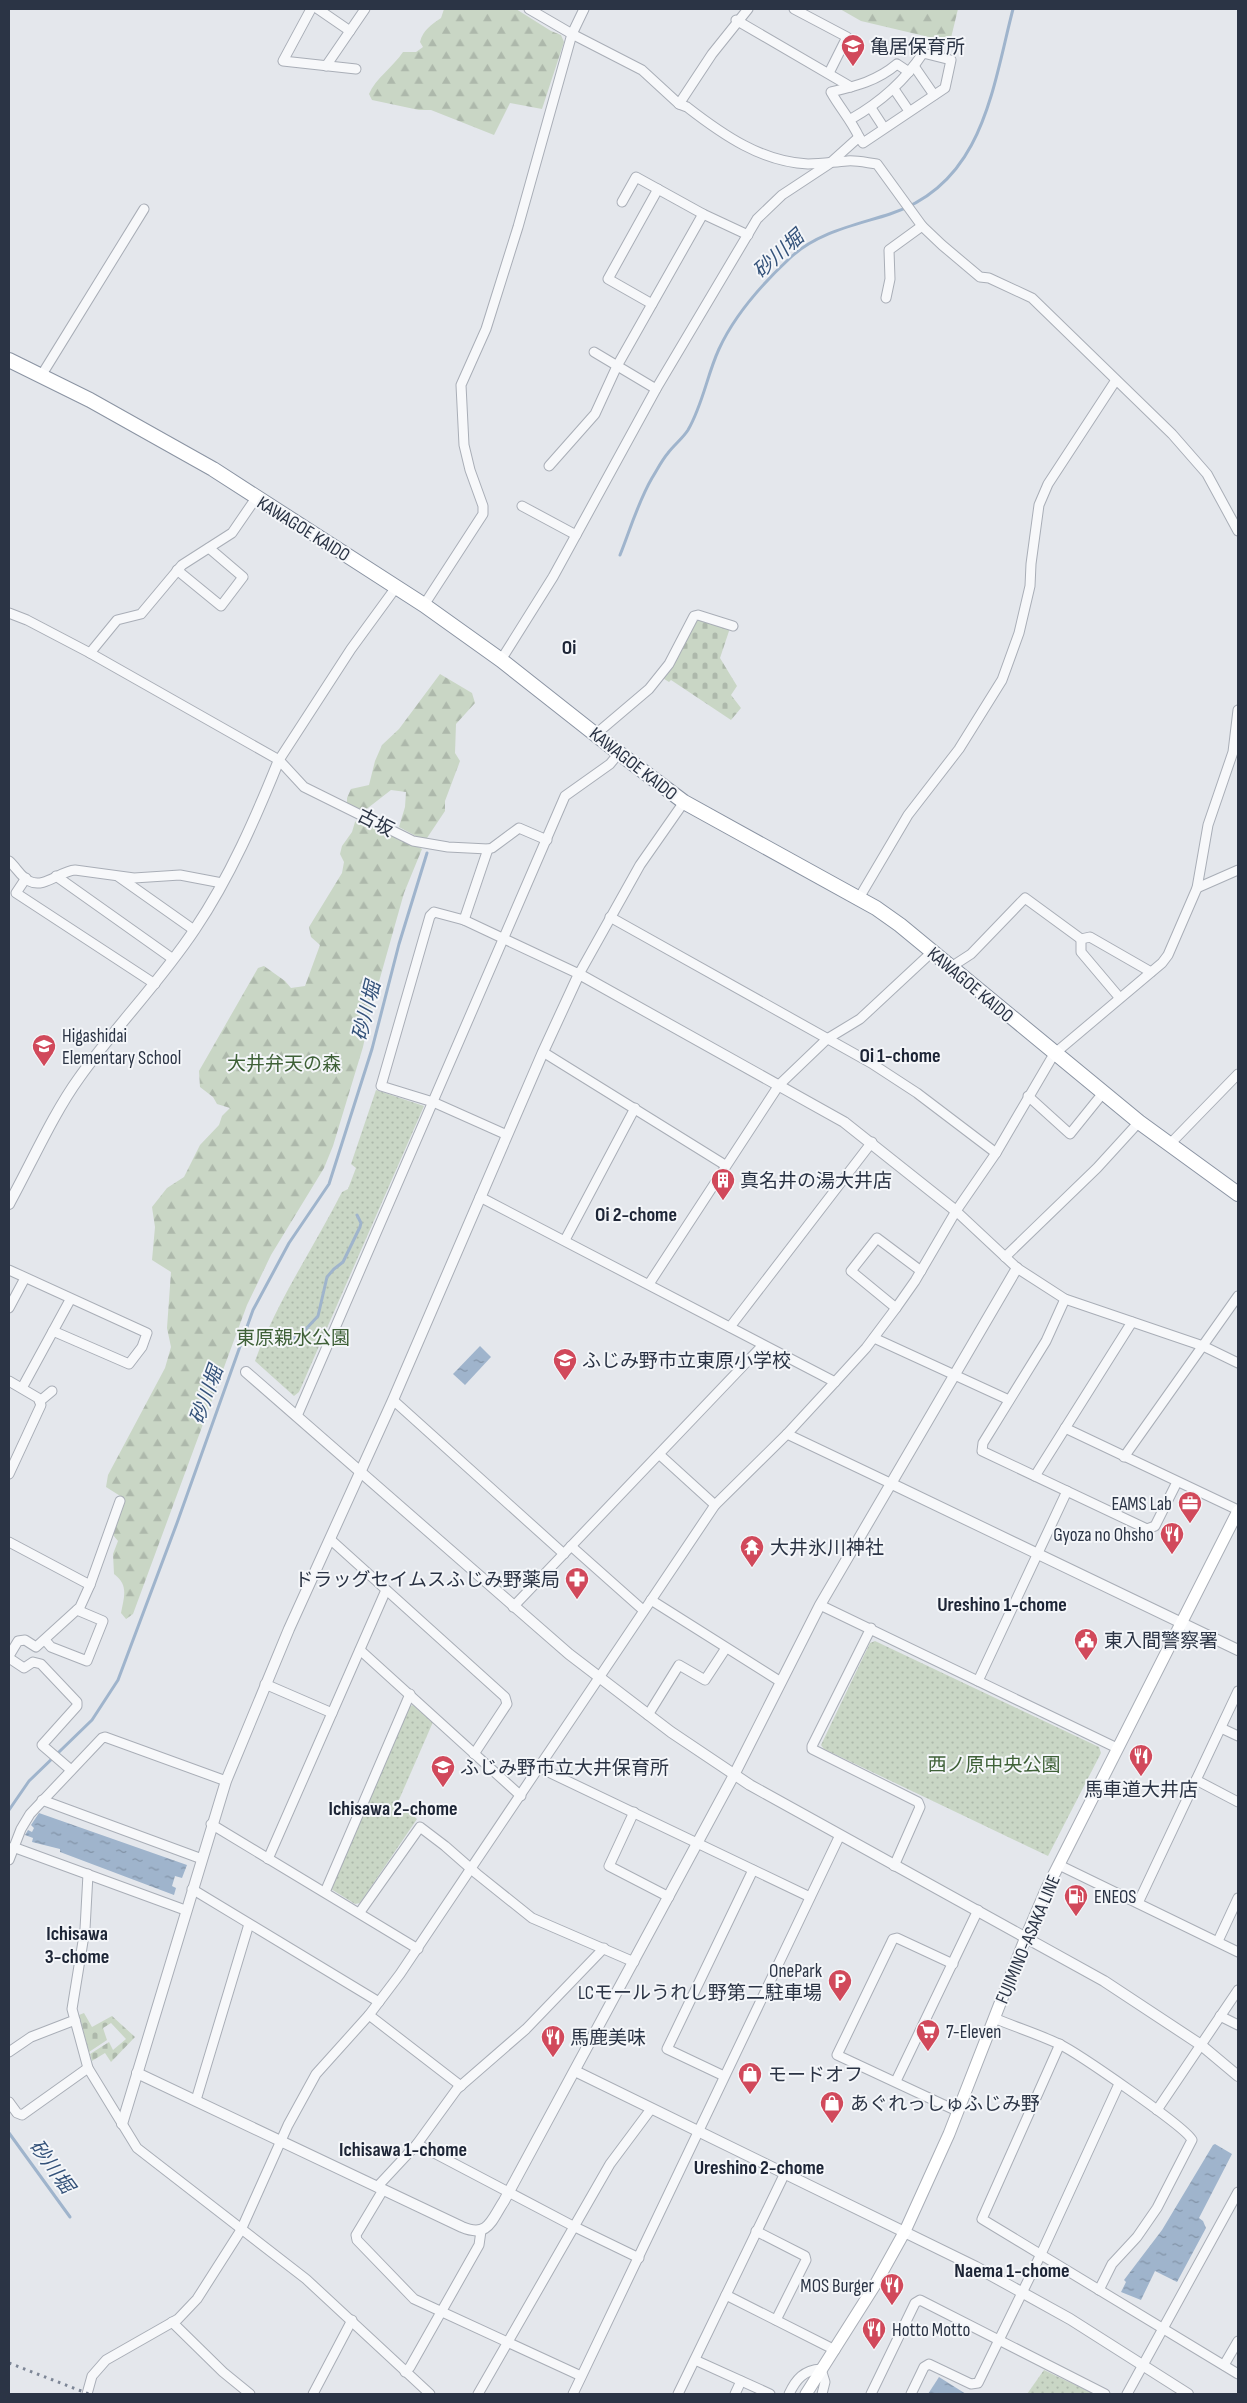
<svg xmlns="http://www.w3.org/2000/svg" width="1247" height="2403" font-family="'Sofia Sans Condensed','Noto Sans JP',sans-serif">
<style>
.forest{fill:url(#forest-firs)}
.cemetery{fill:url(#cemetery-stones)}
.park{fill:url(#park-dots)}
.water{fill:url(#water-ripples)}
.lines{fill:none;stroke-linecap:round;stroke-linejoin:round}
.stream{stroke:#9fb4cc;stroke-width:3}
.minor-casing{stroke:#a9aeb7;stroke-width:11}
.tertiary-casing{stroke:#a9aeb7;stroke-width:12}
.secondary-casing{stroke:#a9aeb7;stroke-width:13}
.trunk-casing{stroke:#8b94a3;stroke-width:16}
.minor{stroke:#f7f8fa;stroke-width:9}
.tertiary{stroke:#f7f8fa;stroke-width:10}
.secondary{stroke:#fff;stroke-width:11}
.trunk{stroke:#fff;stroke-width:14}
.rail{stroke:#7d8696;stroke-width:3;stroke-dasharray:2.5 5;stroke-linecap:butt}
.labels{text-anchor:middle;stroke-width:4;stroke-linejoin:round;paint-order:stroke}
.poi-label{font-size:19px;fill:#2b3445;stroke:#f4f6f9;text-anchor:start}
.street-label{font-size:19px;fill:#2b3445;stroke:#f4f6f9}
.park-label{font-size:19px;fill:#3f6138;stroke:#f4f6f9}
.water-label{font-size:20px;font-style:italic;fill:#34527a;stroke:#f4f6f9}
.neighbourhood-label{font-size:20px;font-weight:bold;fill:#1d2536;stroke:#f4f6f9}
</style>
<defs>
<pattern id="forest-firs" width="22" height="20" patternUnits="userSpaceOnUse" patternTransform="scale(1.25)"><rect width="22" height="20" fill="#c9d6c5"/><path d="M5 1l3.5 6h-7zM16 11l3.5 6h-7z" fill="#adb8ab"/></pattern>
<pattern id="cemetery-stones" width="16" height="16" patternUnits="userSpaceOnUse" patternTransform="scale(1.25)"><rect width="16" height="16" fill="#c9d6c5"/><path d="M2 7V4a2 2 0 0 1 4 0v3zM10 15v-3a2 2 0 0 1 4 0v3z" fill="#adb8ab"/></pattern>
<pattern id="park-dots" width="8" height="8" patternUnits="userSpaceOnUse" patternTransform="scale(1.25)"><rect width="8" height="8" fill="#c9d6c5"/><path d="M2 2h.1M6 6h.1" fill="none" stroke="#adb8ab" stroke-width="1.8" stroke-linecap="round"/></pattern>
<pattern id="water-ripples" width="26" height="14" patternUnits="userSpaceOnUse" patternTransform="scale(1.25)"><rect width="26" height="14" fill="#9fb4cc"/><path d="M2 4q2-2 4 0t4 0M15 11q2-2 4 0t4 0" fill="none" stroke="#8293a7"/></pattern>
</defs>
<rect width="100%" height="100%" fill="#e4e7ec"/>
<g class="forest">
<path d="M444 9H516L551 31 561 35 564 42 542 109 510 103 494 135 431 110H419L372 100 369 94C375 79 394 66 403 52H416L423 47 420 42C423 30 431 25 441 18Z"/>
<polygon points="840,9 958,9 950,42 861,21"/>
<polygon points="440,674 472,693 475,703 456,724 455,753 460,761 445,801 445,811 425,841 399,827 405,807 406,792 391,790 364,811 347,804 347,798 351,789 369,785 375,761 382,745 399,729"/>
<path d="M361 817 422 849 404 893 371 1010 363 1047 333 1146 324 1168 271 1255 247 1305 133 1614 126 1619 121 1613C124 1597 129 1585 114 1574L113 1554 118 1541 113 1535 125 1499 106 1487 108 1475 165 1368 171 1347 167 1328 171 1272 152 1260 155 1227 152 1207 167 1188 184 1177 200 1145 219 1125 222 1116 230 1108 217 1104 213 1097 200 1087 199 1071 258 968 264 966 285 981 291 988 305 986 320 945 311 937 309 927 342 873 344 862 340 854 342 846 352 832 355 822Z"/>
</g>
<g class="cemetery">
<polygon points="698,619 730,628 720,658 737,686 731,695 741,708 731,720 671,680 669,682 661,677 693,622"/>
<polygon points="84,2013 92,2027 112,2016 135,2037 111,2062 105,2053 92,2061 90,2054 109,2042 113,2050 126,2039 111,2023 103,2028 107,2040 89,2052 79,2015"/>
</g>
<g class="park">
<path d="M376 1090 424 1106 299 1392 294 1396 255 1361C277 1301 313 1249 342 1192L348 1189 356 1168 351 1164Z"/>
<polygon points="875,1641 1099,1747 1101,1753 1048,1856 824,1749 821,1745 870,1643"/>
<polygon points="413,1705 433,1722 398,1802 417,1819 360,1903 355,1904 331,1889 408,1707"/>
<polygon points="1044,2370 1094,2394 1027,2394"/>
</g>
<g class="water">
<polygon points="305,1328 307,1330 295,1345 289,1345 281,1335 297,1333"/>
<polygon points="480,1346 491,1357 465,1385 453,1374"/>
<polygon points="39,1813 187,1865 182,1878 175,1876 172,1886 176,1888 174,1895 60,1852 60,1849 32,1842 33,1838 25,1835 28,1830 32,1832 34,1828 31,1825"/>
<polygon points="1215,2144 1232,2154 1199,2218 1203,2221 1206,2228 1177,2282 1155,2271 1141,2300 1121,2292 1126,2282 1124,2280 1162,2230 1213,2145"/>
<polygon points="939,2377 966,2394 928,2394"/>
</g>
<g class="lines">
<g class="stream">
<path d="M620 555C630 530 638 502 652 478 657 470 662 460 668 453 674 445 683 438 688 430 703 404 707 375 719 349 735 314 763 283 791 257 818 232 856 225 890 214 983 184 992 90 1013 9"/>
<polyline points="306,1329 318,1316 327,1277 334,1269 343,1262 360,1227 361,1223 357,1215"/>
<polyline points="9,1810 29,1781 92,1720 118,1680 177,1523 253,1310 289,1243 329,1184 372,1049 399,944 427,853"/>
<polyline points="9,2133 70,2217"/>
</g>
<g class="minor-casing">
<g id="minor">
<polyline points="311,9 283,61 356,69"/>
<polyline points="318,9 350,31"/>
<path d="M529 9 572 34 642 70 679 104 687 107C723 135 762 162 808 164 822 164 833 162 847 161 856 160 868 163 877 164L922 226 942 245 980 277 989 278 1032 298 1172 434 1207 474 1238 531"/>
<polyline points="794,9 847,37 829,73"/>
<polyline points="736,20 851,87"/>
<polyline points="326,66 365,9"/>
<polyline points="914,66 934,95"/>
<polyline points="894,89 909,111"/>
<polyline points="679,104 712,54 748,9"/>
<polyline points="871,108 884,128"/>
<path d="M859 137C851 120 840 108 831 92 856 86 877 81 897 64L909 72"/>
<polyline points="622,202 636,177 703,214 748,235"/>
<polyline points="886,298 890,279 889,250 922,226"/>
<polyline points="652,304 608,279 658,189"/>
<polyline points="594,352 656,389"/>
<polyline points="41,376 144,209"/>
<polyline points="549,466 595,414 617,366 703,214"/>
<polyline points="522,506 576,535"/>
<polyline points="177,570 221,606 243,577 209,548"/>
<polyline points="424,605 483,514 483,506 470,470 464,445 461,385 486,329 518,227 572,34 584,9"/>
<polyline points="9,613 27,620 90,653 279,760 304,787 413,841 448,847 488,849 492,848 519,828 547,840"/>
<polyline points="90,653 117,620 141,614 182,565 232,533 256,498"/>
<path d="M501 660 553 577 656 389 757 219 782 195 829 164 859 137 863 143 945 88 951 60 923 53C904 82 881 102 851 119"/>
<polyline points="596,734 649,689 669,664 694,616 698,615 733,626"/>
<polyline points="279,760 351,649 397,586"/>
<path d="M9 861C16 867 21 877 29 881 44 889 60 871 75 870L134 878 180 875 222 883"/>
<polyline points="56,876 173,959"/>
<polyline points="119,877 194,930"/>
<polyline points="26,878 16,893 155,984"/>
<polyline points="1197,888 1238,870"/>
<polyline points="859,898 908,815 959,749 1002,680 1019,633 1030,586 1031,564 1039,505 1048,484 1116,380"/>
<polyline points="610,917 871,1063 917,1093 996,1153"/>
<polyline points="464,920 488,849"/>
<polyline points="1081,939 1081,952 1119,997"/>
<polyline points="951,967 971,954 1025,898 1081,939 1090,937 1151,972"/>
<polyline points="543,1052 725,1165"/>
<polyline points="1028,1096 1070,1134 1103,1093"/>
<polyline points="507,1135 433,1102 381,1086 430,916 434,912 464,920 579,974 640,865 684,802"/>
<polyline points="1169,1145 1238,1074"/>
<polyline points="480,1197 835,1382"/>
<polyline points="956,1211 1017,1268 1065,1299 1203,1346 1238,1363"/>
<polyline points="565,1240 635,1108"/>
<polyline points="1005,1257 1097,1168 1139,1122"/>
<polyline points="9,1270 147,1333 142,1347 129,1364 53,1331"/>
<polyline points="649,1284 779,1085 827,1039 860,1019 932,952"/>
<polyline points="1065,1299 1046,1341 983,1443 982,1451 1147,1529 1155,1526 1177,1482"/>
<polyline points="9,1308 25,1278"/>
<polyline points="896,1308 851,1271 877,1238 921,1271"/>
<polyline points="730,1327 872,1142"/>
<polyline points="874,1338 1009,1400"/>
<polyline points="9,1381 38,1398 41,1405 9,1474"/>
<polyline points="22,1388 70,1300"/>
<polyline points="393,1400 564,1554"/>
<polyline points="40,1401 52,1391"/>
<polyline points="297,1416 565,796 610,764 619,753"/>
<polyline points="1065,1428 1238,1510"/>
<polyline points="787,1434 890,1483"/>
<polyline points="660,1455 715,1505"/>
<polyline points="1124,1457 1238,1296"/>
<polyline points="1035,1476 1132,1322"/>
<polyline points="331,1540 505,1697 507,1704 474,1754"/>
<polyline points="9,1542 90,1585"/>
<polyline points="571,1546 643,1610"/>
<polyline points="651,1600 781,1682"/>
<polyline points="820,1605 1117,1748"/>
<polyline points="513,1607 762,1346"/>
<polyline points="871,1628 812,1746 812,1749 918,1802 920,1807 894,1866"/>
<polyline points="45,1640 51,1647 87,1661 103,1621 77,1610"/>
<polyline points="360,1650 521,1796"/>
<polyline points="9,1656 18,1641 25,1640 36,1647 80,1607 90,1585 120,1501"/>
<polyline points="9,1658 24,1668 33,1662 41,1664 77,1702 77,1706 42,1745 71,1770"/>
<polyline points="978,1681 1067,1491"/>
<polyline points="265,1684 332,1713"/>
<polyline points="648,1715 679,1665 705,1680 726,1648"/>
<polyline points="1221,1728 1238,1736"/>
<polyline points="540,1768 810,1897"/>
<polyline points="1196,1780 1238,1802"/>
<polyline points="42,1800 202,1859"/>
<polyline points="634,1812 609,1866 669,1897"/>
<polyline points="211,1824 418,1949"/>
<polyline points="13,1847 185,1910"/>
<polyline points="268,1859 386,1590"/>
<polyline points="9,1860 21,1829 30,1814 102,1738 105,1737 226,1781"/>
<polyline points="1059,1865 1238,1952"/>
<polyline points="88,1874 85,1929 72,2009 88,2068 137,2148 306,2279 430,2394"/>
<polyline points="192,1889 379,2002"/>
<polyline points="325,1892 410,1694"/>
<polyline points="1138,1903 1238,1691"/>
<polyline points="360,1912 420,1827 445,1846 477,1874 532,1918 634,1962"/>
<polyline points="1218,1941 1238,1898"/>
<polyline points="953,1964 897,1938 893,1939 837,2055 957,2111"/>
<polyline points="369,2015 461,2086"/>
<polyline points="1220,2016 1238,2025"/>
<path d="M994 2018C1015 2027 1038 2034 1059 2044 1076 2052 1186 2127 1192 2140L1157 2208 1137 2237 1112 2264 1099 2290"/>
<polyline points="1060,2044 982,2219 1238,2374"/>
<polyline points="9,2052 31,2037 75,2020"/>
<polyline points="724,2076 667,2049 753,1870"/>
<polyline points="896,2081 978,1910"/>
<polyline points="196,2100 249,1924"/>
<polyline points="9,2102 17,2113 22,2115 88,2068"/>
<polyline points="1157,2110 1238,1990"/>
<polyline points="417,2144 573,2226 639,2258"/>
<polyline points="377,2187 417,2144 457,2089 526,2029 604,1948"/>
<polyline points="383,2190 356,2235 357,2240 414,2299 581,2376"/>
<polyline points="756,2231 805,2256 806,2260 776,2320"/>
<polyline points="726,2295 835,2350"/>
<polyline points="172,2322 223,2372 250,2394"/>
<polyline points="695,2360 770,2394"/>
<polyline points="1224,2365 1238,2341"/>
<polyline points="405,2372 410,2367 479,2245 481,2231"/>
<polyline points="87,2394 92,2376 106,2360 178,2319 197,2299 241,2230 288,2125 316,2074 369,2015 400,1974 715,1505 787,1434 835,1382 866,1348 896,1308 915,1281 956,1211 996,1153 1054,1054 1162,963 1168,955 1197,888 1208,825 1233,752 1238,710"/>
<polyline points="313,2394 352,2320"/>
<polyline points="478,2394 610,2164 651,2109"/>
<polyline points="573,2394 840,1835"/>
<polyline points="678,2394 785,2173"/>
<polyline points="735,2394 741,2381"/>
<path d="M789 2394C796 2379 804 2370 821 2369L825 2382 822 2394"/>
<polyline points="871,2394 915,2303 920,2300 1105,2394"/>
<polyline points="911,2394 924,2367 929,2364 971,2384 978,2383 1041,2254 1119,2084"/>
<polyline points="1127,2394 1238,2192"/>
</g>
</g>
<g class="tertiary-casing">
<g id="tertiary">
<path d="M9 1204C31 1164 53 1114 79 1078 115 1027 160 982 195 929 230 877 256 817 279 760"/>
<polyline points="246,1372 569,1654 671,1732 750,1785 1104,1981 1201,2045 1238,2076"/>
<polyline points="890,1483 1238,1650"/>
<polyline points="575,2071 976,2267 1070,2319 1188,2394"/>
<path d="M137 2073 462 2227C488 2238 491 2221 504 2201L734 1775 820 1605 1017 1268"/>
<polyline points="122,2124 226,1781 289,1629 393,1400 543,1052 579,974 844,1122 956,1211"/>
</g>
</g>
<g class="secondary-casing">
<polyline id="secondary" points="806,2394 875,2285 905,2231 949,2134 1026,1937 1047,1888 1238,1511"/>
</g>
<g class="trunk-casing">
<polyline id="trunk" points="9,360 90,400 213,469 424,605 501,660 619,753 684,802 876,908 900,925 1139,1122 1238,1194"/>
</g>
<use href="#minor" class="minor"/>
<use href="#tertiary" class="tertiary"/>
<use href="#secondary" class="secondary"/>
<use href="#trunk" class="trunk"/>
<polyline class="rail" points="9,2363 89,2394"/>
</g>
<defs>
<g id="school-pin" transform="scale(1.25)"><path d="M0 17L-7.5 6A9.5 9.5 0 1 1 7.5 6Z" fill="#d1495b" stroke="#f4f6f9"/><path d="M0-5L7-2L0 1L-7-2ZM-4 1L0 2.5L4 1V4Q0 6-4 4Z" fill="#fff"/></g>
<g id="building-pin" transform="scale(1.25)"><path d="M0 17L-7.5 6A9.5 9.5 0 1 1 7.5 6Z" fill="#d1495b" stroke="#f4f6f9"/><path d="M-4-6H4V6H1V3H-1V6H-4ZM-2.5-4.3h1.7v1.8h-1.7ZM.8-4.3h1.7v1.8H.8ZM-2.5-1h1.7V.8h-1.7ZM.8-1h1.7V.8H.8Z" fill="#fff"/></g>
<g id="office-pin" transform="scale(1.25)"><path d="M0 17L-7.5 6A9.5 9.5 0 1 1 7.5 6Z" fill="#d1495b" stroke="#f4f6f9"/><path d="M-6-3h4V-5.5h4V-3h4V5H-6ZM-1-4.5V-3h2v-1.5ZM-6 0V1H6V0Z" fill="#fff"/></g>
<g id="restaurant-pin" transform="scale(1.25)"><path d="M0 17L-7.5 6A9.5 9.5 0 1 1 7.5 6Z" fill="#d1495b" stroke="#f4f6f9"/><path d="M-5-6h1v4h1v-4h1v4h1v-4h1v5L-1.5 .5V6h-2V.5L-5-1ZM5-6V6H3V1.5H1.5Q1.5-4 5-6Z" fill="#fff"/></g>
<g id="temple-pin" transform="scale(1.25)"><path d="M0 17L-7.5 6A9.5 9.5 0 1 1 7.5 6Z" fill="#d1495b" stroke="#f4f6f9"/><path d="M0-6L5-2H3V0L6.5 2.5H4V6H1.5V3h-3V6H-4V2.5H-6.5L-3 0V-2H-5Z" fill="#fff"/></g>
<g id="pharmacy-pin" transform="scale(1.25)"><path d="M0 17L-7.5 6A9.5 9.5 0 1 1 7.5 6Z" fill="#d1495b" stroke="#f4f6f9"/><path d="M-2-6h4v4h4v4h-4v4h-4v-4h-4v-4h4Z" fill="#fff"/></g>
<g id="civic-pin" transform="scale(1.25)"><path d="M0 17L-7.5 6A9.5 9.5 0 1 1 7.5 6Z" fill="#d1495b" stroke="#f4f6f9"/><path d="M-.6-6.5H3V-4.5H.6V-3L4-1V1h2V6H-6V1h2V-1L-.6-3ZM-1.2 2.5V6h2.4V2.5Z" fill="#fff"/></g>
<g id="fuel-pin" transform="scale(1.25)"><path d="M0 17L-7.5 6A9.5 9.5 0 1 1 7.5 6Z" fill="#d1495b" stroke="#f4f6f9"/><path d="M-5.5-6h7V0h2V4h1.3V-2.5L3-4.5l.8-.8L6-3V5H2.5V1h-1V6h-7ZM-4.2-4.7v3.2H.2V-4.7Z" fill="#fff"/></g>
<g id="parking-pin" transform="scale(1.25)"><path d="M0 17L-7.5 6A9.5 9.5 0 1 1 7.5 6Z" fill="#d1495b" stroke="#f4f6f9"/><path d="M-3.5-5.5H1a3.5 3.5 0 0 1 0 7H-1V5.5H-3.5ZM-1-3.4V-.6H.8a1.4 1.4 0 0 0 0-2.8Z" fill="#fff"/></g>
<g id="supermarket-pin" transform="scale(1.25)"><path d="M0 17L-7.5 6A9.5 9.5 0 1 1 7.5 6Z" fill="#d1495b" stroke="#f4f6f9"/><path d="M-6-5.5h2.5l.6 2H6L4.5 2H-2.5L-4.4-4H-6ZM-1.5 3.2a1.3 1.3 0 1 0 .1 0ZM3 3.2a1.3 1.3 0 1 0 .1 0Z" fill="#fff"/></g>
<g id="shop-pin" transform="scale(1.25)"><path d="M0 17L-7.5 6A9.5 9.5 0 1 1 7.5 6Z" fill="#d1495b" stroke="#f4f6f9"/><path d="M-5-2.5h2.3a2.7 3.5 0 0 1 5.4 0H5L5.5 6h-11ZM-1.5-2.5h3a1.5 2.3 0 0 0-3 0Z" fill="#fff"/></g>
</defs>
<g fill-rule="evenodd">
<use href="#school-pin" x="853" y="46"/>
<use href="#school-pin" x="44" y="1046"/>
<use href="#building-pin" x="723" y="1180"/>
<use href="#school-pin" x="565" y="1360"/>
<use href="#office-pin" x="1190" y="1503"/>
<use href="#restaurant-pin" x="1172" y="1534"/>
<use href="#temple-pin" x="752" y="1547"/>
<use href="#pharmacy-pin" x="577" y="1579"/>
<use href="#civic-pin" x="1086" y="1640"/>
<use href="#restaurant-pin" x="1141" y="1756"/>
<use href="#school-pin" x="443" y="1767"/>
<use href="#fuel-pin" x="1076" y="1896"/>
<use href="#parking-pin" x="840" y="1981"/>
<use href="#supermarket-pin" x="928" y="2031"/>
<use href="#restaurant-pin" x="553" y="2037"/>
<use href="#shop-pin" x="750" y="2074"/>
<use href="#shop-pin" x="832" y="2103"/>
<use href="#restaurant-pin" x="892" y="2285"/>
<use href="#restaurant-pin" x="874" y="2329"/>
</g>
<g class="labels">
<g class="poi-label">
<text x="870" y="53">亀居保育所</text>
<text x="62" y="1042">Higashidai<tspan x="62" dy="22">Elementary School</tspan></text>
<text x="740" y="1187">真名井の湯大井店</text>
<text x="582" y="1367">ふじみ野市立東原小学校</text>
<text x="1172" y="1510" text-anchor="end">EAMS Lab</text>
<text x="1154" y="1541" text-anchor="end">Gyoza no Ohsho</text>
<text x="770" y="1554">大井氷川神社</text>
<text x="560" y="1586" text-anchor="end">ドラッグセイムスふじみ野薬局</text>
<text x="1104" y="1647">東入間警察署</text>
<text x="460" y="1774">ふじみ野市立大井保育所</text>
<text x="1141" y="1796" text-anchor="middle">馬車道大井店</text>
<text x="1094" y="1903">ENEOS</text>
<text x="822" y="1977" text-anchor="end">OnePark<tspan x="822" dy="22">LCモールうれし野第二駐車場</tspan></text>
<text x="946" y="2038">7-Eleven</text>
<text x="570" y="2044">馬鹿美味</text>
<text x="768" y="2081">モードオフ</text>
<text x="850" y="2110">あぐれっしゅふじみ野</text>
<text x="874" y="2292" text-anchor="end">MOS Burger</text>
<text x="892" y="2336">Hotto Motto</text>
</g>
<g class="street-label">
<text transform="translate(304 528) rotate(32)" y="7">KAWAGOE KAIDO</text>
<text transform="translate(634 763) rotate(38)" y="7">KAWAGOE KAIDO</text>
<text transform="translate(376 822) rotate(27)" y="7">古坂</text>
<text transform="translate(971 984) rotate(40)" y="7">KAWAGOE KAIDO</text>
<text transform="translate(1027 1939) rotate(-67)" y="7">FUJIMINO-ASAKA LINE</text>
</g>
<g class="park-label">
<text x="284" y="1070">大井弁天の森</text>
<text x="293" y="1344">東原親水公園</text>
<text x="994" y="1771">西ノ原中央公園</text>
</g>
<g class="water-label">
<text transform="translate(778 254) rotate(-42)" y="7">砂川堀</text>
<text transform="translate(366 1011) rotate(-76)" y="7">砂川堀</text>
<text transform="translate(206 1395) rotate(-70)" y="7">砂川堀</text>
<text transform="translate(52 2166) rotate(54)" y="7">砂川堀</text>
</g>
<g class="neighbourhood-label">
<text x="569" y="654">Oi</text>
<text x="900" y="1062">Oi 1-chome</text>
<text x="636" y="1221">Oi 2-chome</text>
<text x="1002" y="1611">Ureshino 1-chome</text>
<text x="393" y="1815">Ichisawa 2-chome</text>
<text x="77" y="1940">Ichisawa<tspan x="77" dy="23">3-chome</tspan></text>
<text x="403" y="2156">Ichisawa 1-chome</text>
<text x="759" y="2174">Ureshino 2-chome</text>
<text x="1012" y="2277">Naema 1-chome</text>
</g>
</g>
<rect width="1247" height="2403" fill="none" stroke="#2b3445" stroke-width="20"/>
</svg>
